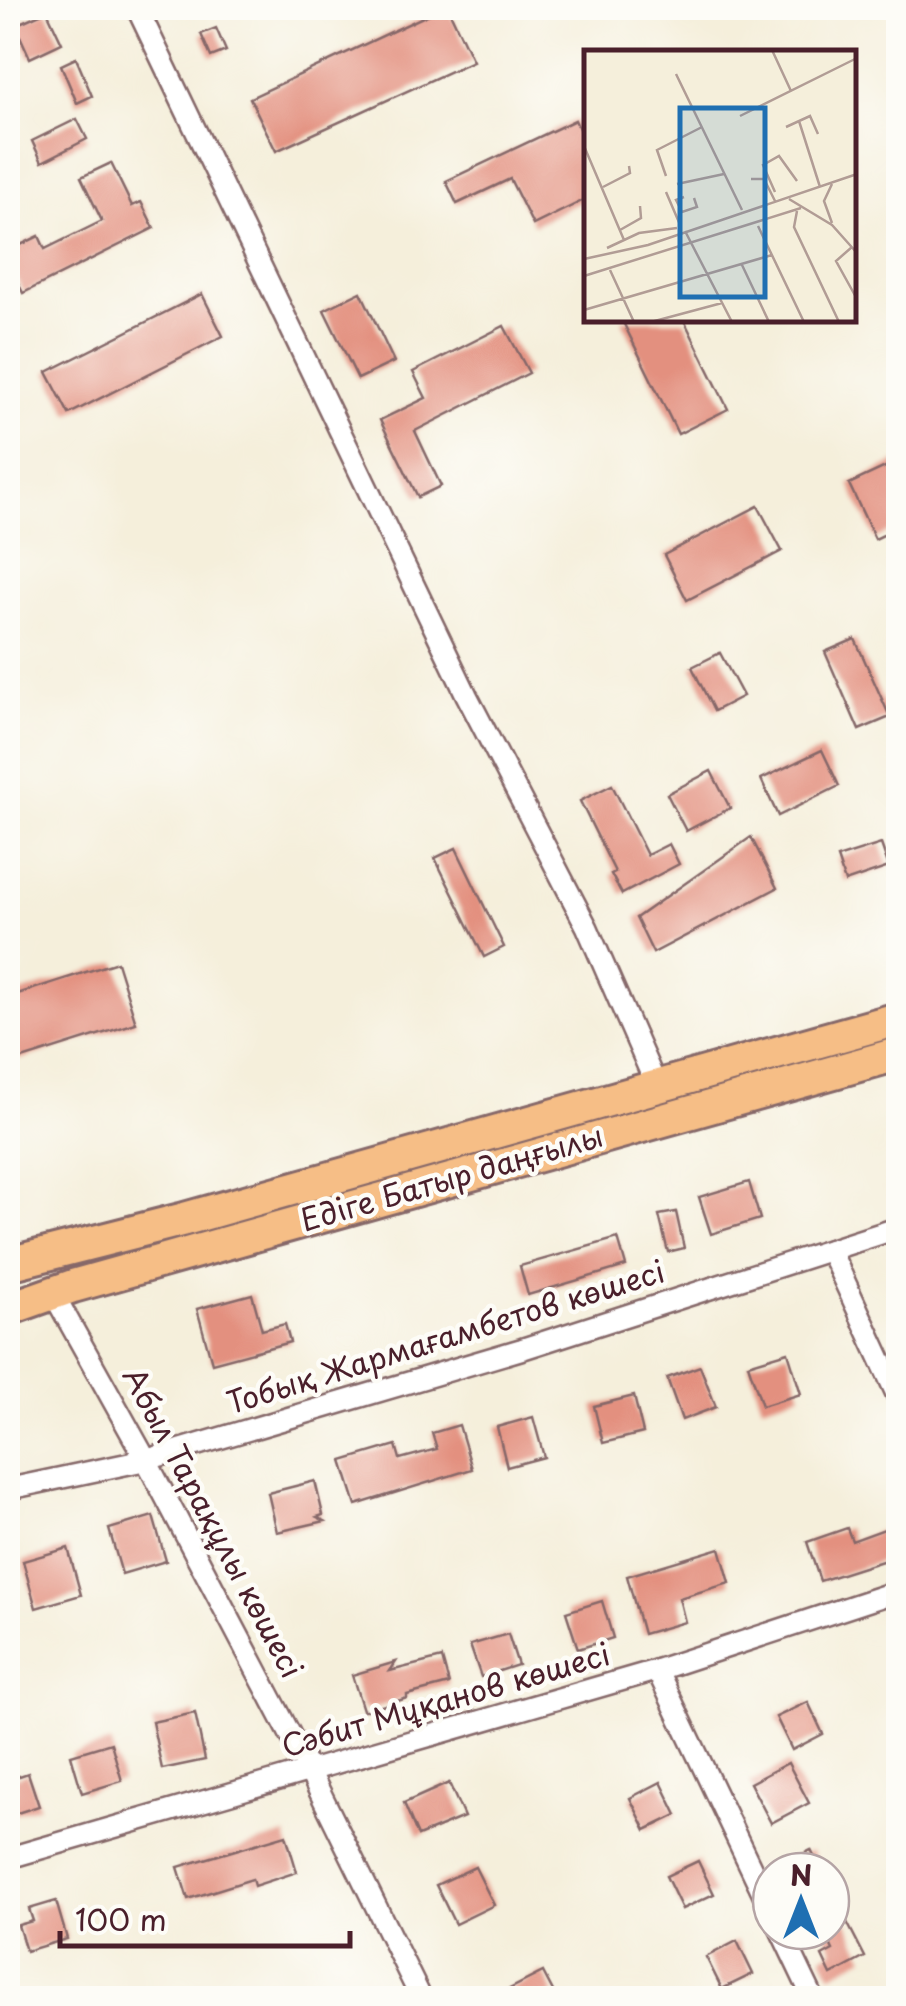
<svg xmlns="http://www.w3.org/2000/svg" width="906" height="2006" font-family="'Playpen Sans',sans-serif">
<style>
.building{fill:#e3907f}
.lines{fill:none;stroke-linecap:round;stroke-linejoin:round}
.minor-casing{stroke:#866869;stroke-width:25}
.primary-casing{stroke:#866869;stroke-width:38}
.minor{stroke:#fff;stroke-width:20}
.primary{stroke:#f6be86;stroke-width:32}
.labels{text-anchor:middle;stroke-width:9;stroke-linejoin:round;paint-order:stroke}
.street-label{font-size:30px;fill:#4a1f2b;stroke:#fdfcf7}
.inset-road{fill:none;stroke:#b19c95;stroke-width:2.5}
.view{fill:#1f6fb2;fill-opacity:0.15;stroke:#1f6fb2;stroke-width:5}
.inset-edge{fill:none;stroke:#4a1f2b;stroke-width:5}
</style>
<rect width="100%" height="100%" fill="#fdfcf7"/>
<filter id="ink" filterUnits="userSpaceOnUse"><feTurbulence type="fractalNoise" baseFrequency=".01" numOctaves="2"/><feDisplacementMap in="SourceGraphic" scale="20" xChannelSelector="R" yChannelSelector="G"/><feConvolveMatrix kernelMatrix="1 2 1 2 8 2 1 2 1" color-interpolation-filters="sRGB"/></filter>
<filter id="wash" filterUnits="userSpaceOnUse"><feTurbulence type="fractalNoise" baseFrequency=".0048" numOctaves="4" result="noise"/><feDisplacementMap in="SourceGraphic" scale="40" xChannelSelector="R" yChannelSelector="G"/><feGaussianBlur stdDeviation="2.25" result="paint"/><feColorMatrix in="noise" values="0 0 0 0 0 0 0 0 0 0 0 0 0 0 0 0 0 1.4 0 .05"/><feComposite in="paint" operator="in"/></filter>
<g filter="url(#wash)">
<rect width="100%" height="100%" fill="#f5efdb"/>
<g id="blocks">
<g class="building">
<polygon points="442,8 448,8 473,61 276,151 250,98"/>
<polygon points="47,11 62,43 30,58 15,25"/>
<polygon points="216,28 226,51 211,57 201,34"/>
<polygon points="76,58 92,96 77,103 61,65"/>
<polygon points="77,119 87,139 42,162 32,141"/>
<polygon points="575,120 586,143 586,199 533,225 510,179 457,204 446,181"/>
<polygon points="111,163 132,206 141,202 154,228 23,293 8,262 8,251 39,236 45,249 102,221 81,177"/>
<polygon points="361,292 394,362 358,379 324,310"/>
<polygon points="202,294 223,336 69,414 47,372"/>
<polygon points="622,320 684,320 728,409 678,434"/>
<polygon points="504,326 529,373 415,431 441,486 418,497 380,420 426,398 413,372"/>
<polygon points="898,461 898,528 875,539 849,484"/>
<polygon points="758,506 782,551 687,600 664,555"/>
<polygon points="855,639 890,717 859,730 825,652"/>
<polygon points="720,653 743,696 714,711 692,667"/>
<polygon points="822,750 839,786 778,816 761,779"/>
<polygon points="711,771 730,808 686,831 667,794"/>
<polygon points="612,785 647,855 669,844 679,864 622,894 611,874 615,872 580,801"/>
<polygon points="751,837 777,888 653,953 636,918"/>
<polygon points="881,844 889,867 845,882 837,858"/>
<polygon points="456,848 504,947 484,957 435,858"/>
<polygon points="117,962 136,1023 19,1060 8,1022 8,997"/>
<polygon points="749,1182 760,1219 711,1234 699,1197"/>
<polygon points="676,1212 684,1248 668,1252 659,1215"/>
<polygon points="618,1238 626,1266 528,1295 520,1266"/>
<polygon points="252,1294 262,1330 285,1324 290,1342 212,1363 197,1309"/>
<polygon points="788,1352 801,1394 762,1406 748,1364"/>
<polygon points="700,1366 716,1407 682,1420 667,1378"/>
<polygon points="634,1396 643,1433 603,1443 594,1406"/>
<polygon points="533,1417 544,1457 507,1467 497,1427"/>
<polygon points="459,1425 472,1469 356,1505 342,1461 396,1445 400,1459 437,1449 432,1433"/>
<polygon points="315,1481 323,1515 317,1517 325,1521 277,1532 268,1493"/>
<polygon points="153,1516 166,1561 122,1574 109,1529"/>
<polygon points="898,1524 898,1556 820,1581 807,1542 847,1528 852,1541"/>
<polygon points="68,1548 81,1595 36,1608 23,1561"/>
<polygon points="720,1548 730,1583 679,1598 685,1622 643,1634 627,1576"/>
<polygon points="602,1601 613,1638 578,1649 566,1612"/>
<polygon points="508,1634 518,1665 481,1677 470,1645"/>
<polygon points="442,1658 449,1684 407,1695 407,1698 369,1710 363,1710 352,1675 396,1662 390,1671"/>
<polygon points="808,1702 823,1734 792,1750 776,1717"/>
<polygon points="195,1713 205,1760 162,1769 152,1722"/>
<polygon points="111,1743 122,1781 82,1793 71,1755"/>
<polygon points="788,1763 809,1803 771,1823 750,1783"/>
<polygon points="28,1773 39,1806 8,1816 8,1780"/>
<polygon points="661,1782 677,1815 646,1830 630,1798"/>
<polygon points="449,1783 464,1817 418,1836 404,1803"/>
<polygon points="286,1835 297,1872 254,1886 252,1879 188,1899 178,1867"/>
<polygon points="811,1850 821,1871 797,1871 791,1860"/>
<polygon points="698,1861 714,1894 682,1909 666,1876"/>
<polygon points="475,1867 494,1905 455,1924 436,1885"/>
<polygon points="831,1891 865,1957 831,1975 822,1956 833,1950 824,1931 831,1931"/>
<polygon points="56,1901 67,1939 26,1951 18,1925 33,1921 29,1909"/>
<polygon points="737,1941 753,1974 722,1989 706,1957"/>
<polygon points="543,1972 554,1993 544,1998 492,1998"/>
</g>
</g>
</g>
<g filter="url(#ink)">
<use href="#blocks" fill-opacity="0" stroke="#866869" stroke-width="2.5"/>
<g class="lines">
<g class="minor-casing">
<g id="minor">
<polyline points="137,8 467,696 587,927 657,1087"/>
<polyline points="830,1250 898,1397"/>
<polyline points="53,1293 146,1460 310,1772 421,1998"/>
<polyline points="8,1489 146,1460 522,1349 898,1228"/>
<polyline points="657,1670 771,1910"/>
<polyline points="8,1858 657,1670 898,1591"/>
<polyline points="781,1931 813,1998"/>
</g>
</g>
<g class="primary-casing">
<g id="primary">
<polyline points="8,1264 181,1220 898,1019"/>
<polyline points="8,1309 73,1286 898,1054"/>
</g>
</g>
<use href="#minor" class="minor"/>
<use href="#primary" class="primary"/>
</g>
</g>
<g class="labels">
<g class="street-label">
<text transform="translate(452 1179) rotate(-16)" y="10">Едіге Батыр даңғылы</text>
<text transform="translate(446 1338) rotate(-17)" y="10">Тобық Жармағамбетов көшесі</text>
<text transform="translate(212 1523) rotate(62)" y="10">Абыл Тарақұлы көшесі</text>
<text transform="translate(446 1701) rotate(-16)" y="10">Сәбит Мұқанов көшесі</text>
</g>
</g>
<g transform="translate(584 50)">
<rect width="272" height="272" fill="#f5efdb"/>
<path class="inset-road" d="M188 0 207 41M92 24 158 160M156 66 273 8M215 71 236 137M202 77 226 66 234 84M0 96 40 190M82 126 73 100 118 77M167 129H180L191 151M93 134 140 124M248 134 240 151 248 173M19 137 46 123 45 116M82 142 97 177M191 142 179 115 195 106 213 131M100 147 92 150 98 162 113 157 110 148M205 149 248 175 273 203M213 161 210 177 255 272M174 176 220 272M36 180 57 168 56 156M101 181 148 272M268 197 252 211 273 249M23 198 55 183 93 178M0 209 64 195 273 124M158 215 185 272M26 220 50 272M0 226 217 158M0 260 188 205M67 272 138 253"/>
<path class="view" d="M96 58H181V247H96Z"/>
<rect width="272" height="272" class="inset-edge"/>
</g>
<rect width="906" height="2006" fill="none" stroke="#fdfcf7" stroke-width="40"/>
<g transform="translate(801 1901)"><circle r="48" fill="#fdfcf7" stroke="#b5a4a5" stroke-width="2.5"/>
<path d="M0-8L18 38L0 25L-18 38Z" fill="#1f6fb2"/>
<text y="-15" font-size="28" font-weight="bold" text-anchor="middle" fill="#4a1f2b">N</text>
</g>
<path d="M60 1931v15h290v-15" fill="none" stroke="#4a1f2b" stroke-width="5"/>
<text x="75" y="1931" font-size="30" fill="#4a1f2b" stroke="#fdfcf7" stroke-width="8" paint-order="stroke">100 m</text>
</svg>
